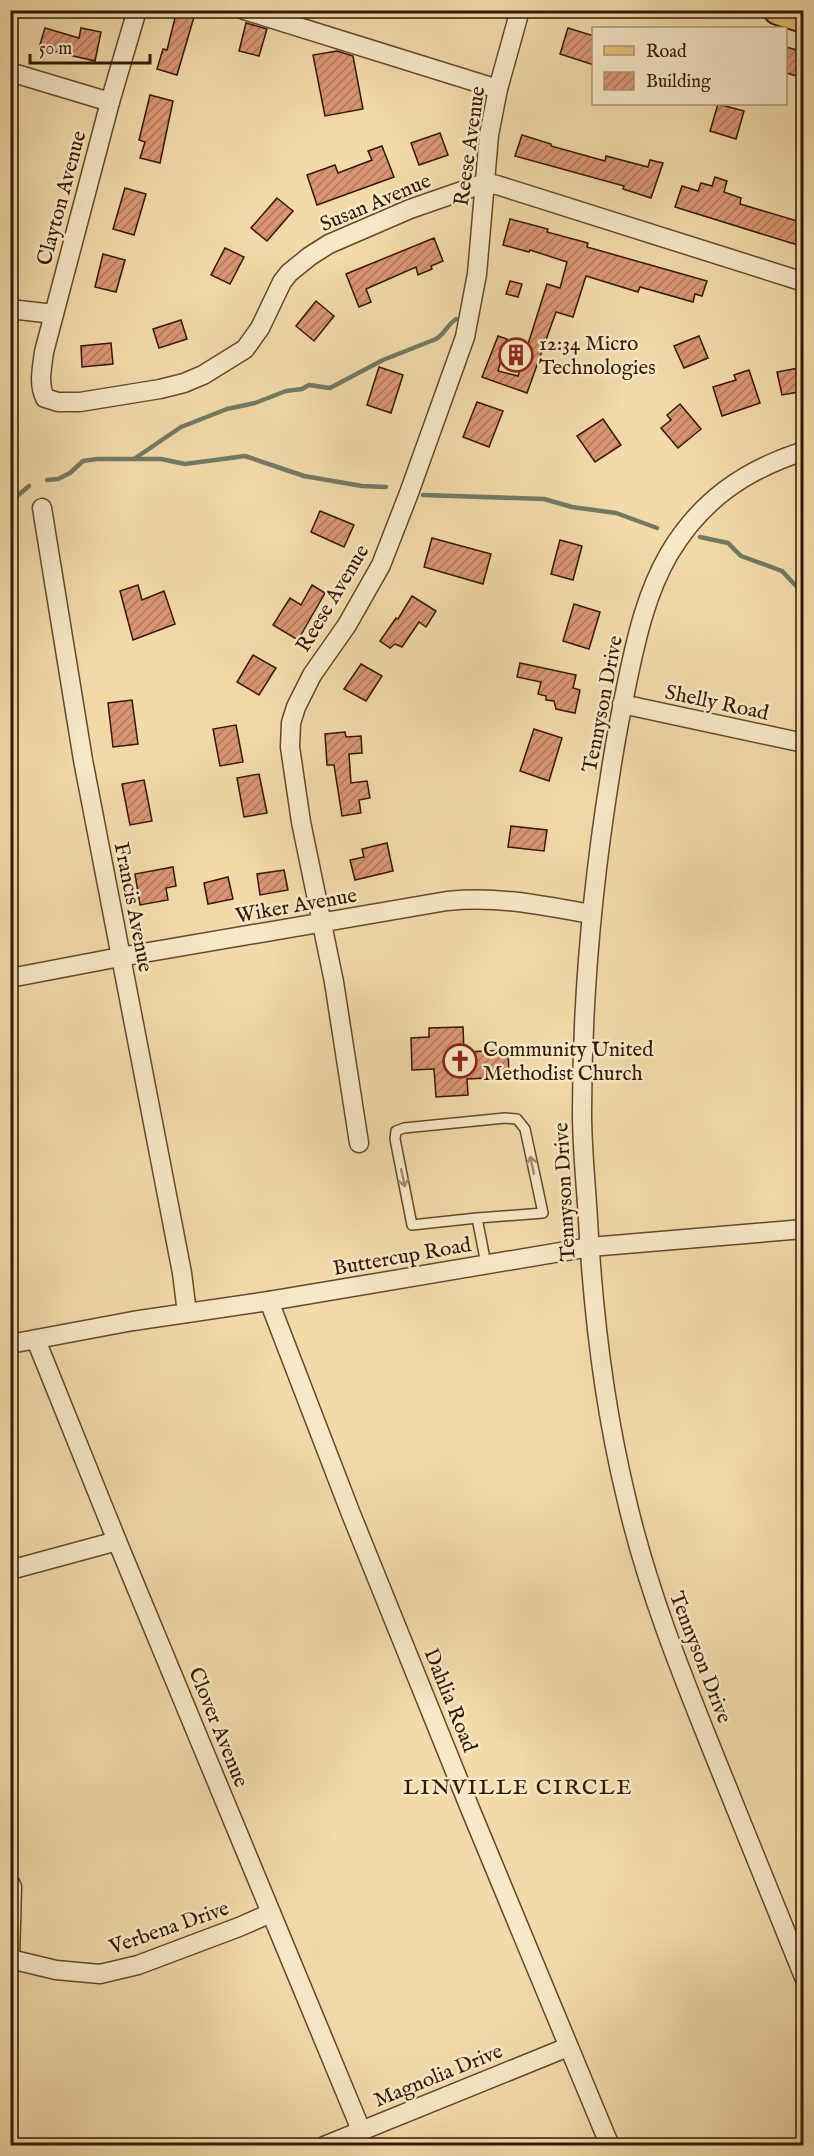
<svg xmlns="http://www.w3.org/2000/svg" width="814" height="2156" font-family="'IM FELL English',serif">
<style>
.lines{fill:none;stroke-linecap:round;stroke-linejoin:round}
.stream{stroke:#727a64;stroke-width:4.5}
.building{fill:url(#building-hatch);stroke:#331803;stroke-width:1.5}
.lane-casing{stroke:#63492c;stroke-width:12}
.street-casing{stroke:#63492c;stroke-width:21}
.primary-casing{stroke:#331803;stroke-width:32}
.lane{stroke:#f7e8c7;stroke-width:9}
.street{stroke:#f7e8c7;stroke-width:18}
.primary{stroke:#e9be74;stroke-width:28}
.oneway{stroke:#9f8a6f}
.labels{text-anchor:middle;stroke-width:5;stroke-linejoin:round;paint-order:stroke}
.street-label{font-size:21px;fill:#331803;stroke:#f7e8c7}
.poi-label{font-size:21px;fill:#331803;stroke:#f7e8c7;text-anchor:start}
.neighbourhood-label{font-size:22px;letter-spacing:1.5px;fill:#331803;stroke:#f7e8c7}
</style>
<defs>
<pattern id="building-hatch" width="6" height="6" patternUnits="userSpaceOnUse" patternTransform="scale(1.5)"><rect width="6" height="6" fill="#da9674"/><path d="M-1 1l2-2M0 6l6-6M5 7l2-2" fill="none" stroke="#b1795d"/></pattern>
</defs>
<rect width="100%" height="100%" fill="#f2dba9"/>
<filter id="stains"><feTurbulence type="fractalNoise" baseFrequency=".00333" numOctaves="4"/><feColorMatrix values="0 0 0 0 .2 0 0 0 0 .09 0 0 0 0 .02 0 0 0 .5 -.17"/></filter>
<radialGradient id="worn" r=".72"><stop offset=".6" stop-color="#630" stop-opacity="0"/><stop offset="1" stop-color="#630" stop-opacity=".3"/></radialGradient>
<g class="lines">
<g class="stream">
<path d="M134 459 181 427 227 409 255 403 286 391 302 389 309 385 330 388 383 360 436 339C445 334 447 325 456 319"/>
<polyline points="47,480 58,479 70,473 83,461 97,459 161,459 185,464 245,456 304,476 362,486 386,487"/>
<polyline points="423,495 544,499 572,507 616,513 657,528"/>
<polyline points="10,502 29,486"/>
<polyline points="700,537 728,543 741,556 782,571 798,588 804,589"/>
</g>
</g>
<g class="building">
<polygon points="177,10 196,10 177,75 157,69 163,49 167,50"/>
<polygon points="246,23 267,29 259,56 239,51"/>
<polygon points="45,28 79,38 81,28 101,32 95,61 39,48"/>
<polygon points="568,28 594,36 594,65 560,54"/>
<polygon points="786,47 804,52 797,76 786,73"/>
<polygon points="337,51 353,56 363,109 325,116 313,55"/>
<polygon points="150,95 173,101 160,163 140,158 145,142 139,140"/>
<polygon points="718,104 744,111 736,139 710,131"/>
<polygon points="440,133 448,155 419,165 411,143"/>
<polygon points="522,135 551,144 551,146 605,161 606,156 648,167 650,160 663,163 651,198 623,189 624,186 515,156"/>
<polygon points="382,146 394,177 317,205 307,175 335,165 338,173 372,160 368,151"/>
<polygon points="715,177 727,181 724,192 741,198 740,204 804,223 804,247 675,207 682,186 698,191 701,183 712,186"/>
<polygon points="125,188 146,194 134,235 113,229"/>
<polygon points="277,198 293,211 267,241 251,228"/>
<polygon points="510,219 548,229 547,232 588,243 587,247 707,281 702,296 695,294 693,302 640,287 638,292 586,276 573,317 556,312 527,393 482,377 498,336 507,339 498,371 518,376 547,284 560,288 567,262 530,250 529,252 503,245"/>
<polygon points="434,238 443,261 431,266 432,269 418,275 416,267 366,289 371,302 359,307 346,274"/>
<polygon points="225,248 244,257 230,284 211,275"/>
<polygon points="103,254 125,260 116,292 95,287"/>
<polygon points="510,281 522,284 518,297 506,294"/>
<polygon points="316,301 334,316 314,341 296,326"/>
<polygon points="181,320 187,339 159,348 153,329"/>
<polygon points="699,336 708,358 684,368 674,346"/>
<polygon points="111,343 113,364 82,367 81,346"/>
<polygon points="379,367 403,375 391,413 367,405"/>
<polygon points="804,367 804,391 782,395 777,372"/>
<polygon points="749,370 760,403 722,416 713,387 736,380 734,375"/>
<polygon points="477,402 503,411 489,447 463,437"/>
<polygon points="680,404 701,429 678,448 661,428 671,420 667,415"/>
<polygon points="603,419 621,445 595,462 577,436"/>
<polygon points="320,511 354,525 344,547 311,532"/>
<polygon points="432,538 491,554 483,584 424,567"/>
<polygon points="560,540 582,546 573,580 551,574"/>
<polygon points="138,585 142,600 164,591 175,624 133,640 120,591"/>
<polygon points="312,585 325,593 298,640 273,625 290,598 301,605"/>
<polygon points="412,596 436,611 426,627 419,622 402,647 395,644 390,648 380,641 396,618 398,619"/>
<polygon points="574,604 600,612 589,649 563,641"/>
<polygon points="253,655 276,668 259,695 237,682"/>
<polygon points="520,663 576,675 573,688 580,690 575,713 556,709 554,701 546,700 546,696 538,694 541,682 517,677"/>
<polygon points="361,664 382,676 366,701 344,689"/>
<polygon points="132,700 138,744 113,747 108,703"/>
<polygon points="236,725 243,762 220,766 213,729"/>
<polygon points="534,729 562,738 549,781 520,771"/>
<polygon points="345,732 346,737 361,736 362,753 349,754 351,783 367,781 370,798 359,800 361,813 342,816 334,765 327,765 325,734"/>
<polygon points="259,774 267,813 244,817 237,778"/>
<polygon points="144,780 152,821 130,825 122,784"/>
<polygon points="511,826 547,830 544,851 508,847"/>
<polygon points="387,843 393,871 355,880 350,860 364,857 362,849"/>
<polygon points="173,867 176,886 166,888 168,900 140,905 135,874"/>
<polygon points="284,870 288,890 260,895 257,874"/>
<polygon points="228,877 233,899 208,904 204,883"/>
<polygon points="463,1027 464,1052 508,1050 509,1077 467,1079 468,1095 436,1097 434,1069 412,1070 411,1038 429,1037 429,1028"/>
</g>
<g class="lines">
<g class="lane-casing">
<polyline id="lane" points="477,1218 412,1225 395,1139 396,1131 404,1128 505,1118 517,1119 525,1129 543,1213 477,1218 486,1264"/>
</g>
<g class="street-casing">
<g id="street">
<path d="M137 10 110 102 44 352C42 369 38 383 45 398L58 402H80L160 389 184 383 203 375 245 349 260 328 282 282 289 273 310 256 329 244 410 209 485 183 497 185 804 282"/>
<polyline points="244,10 498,89"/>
<polyline points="10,72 110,102"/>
<polyline points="10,309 54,314"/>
<path d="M804 451C745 470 701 500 669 554 647 592 637 635 628 678 621 711 615 743 610 776 592 888 582 999 582 1113 582 1148 586 1184 588 1220 593 1313 604 1406 626 1497 647 1589 682 1675 717 1762 746 1834 775 1905 804 1977"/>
<polyline points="42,508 83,760 182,1273 187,1313"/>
<polyline points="622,704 804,743"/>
<path d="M10 978 120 957 447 901C500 896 539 905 591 914"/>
<polyline points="359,1143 334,982 301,822 290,747 291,723 296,707 312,675 347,625 381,565 409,493 465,337 477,274 489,135 498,89 520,10"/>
<polyline points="269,1301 351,1514 471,1811 610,2146"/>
<polyline points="36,1340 117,1541 361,2130"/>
<polyline points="10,1344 133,1321 269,1301 590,1247 804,1229"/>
<polyline points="10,1570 117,1541"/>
<polyline points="10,1883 12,1887 10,1958"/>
<polyline points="10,1959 56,1970 100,1974 138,1965 239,1927 271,1913"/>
<polyline points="324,2146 568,2047"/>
</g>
</g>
<g class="primary-casing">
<polyline id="primary" points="778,10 804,18"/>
</g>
<use href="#lane" class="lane"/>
<use href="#street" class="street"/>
<use href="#primary" class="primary"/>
</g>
<defs><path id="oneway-shaft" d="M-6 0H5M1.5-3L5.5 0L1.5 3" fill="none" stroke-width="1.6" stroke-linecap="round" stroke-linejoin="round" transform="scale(1.5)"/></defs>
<g class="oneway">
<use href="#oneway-shaft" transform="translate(532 1165) rotate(-102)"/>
<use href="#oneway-shaft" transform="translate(403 1178) rotate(78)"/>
</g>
<defs>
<g id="building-ring" transform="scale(1.725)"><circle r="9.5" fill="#f7e8c7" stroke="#8f2418" stroke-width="1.5"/><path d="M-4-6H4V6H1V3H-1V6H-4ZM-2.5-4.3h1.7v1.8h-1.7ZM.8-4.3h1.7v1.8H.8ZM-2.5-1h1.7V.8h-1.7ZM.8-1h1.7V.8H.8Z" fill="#8f2418"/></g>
<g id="church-ring" transform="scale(1.725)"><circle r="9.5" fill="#f7e8c7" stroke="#8f2418" stroke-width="1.5"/><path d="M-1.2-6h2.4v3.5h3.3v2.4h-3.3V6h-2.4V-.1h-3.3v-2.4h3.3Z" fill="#8f2418"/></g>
</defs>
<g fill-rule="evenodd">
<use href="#building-ring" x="516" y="355"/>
<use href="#church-ring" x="460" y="1061"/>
</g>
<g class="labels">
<g class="street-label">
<text transform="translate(469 146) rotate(-82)" y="7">Reese Avenue</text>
<text transform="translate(61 198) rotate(-75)" y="7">Clayton Avenue</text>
<text transform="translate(375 202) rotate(-23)" y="7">Susan Avenue</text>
<text transform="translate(332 598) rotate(-59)" y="7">Reese Avenue</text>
<text transform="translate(717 702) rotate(12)" y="7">Shelly Road</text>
<text transform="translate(602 704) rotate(-79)" y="7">Tennyson Drive</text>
<text transform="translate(296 905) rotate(-10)" y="7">Wiker Avenue</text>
<text transform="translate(134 907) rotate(79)" y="7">Francis Avenue</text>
<text transform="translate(564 1192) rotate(-93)" y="7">Tennyson Drive</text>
<text transform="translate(402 1256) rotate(-10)" y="7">Buttercup Road</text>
<text transform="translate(701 1657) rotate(69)" y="7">Tennyson Drive</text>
<text transform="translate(451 1700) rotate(68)" y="7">Dahlia Road</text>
<text transform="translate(219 1727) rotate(68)" y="7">Clover Avenue</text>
<text transform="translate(169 1927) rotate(-19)" y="7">Verbena Drive</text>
<text transform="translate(438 2075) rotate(-22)" y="7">Magnolia Drive</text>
</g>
<g class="poi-label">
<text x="539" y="350">12:34 Micro<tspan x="539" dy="24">Technologies</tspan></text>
<text x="483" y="1056">Community United<tspan x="483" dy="24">Methodist Church</tspan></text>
</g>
<g class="neighbourhood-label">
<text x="518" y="1794">LINVILLE CIRCLE</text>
</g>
</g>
<rect width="814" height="2156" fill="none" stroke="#f2dba9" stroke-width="36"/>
<rect x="12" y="12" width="790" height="2132" fill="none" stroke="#331803" stroke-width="3"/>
<rect x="18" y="18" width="778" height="2120" fill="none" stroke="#331803" stroke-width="1.5"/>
<rect x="592" y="27" width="195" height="78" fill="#f7e8c7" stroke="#a99579" stroke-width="1.5"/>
<rect x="604" y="46" width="30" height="9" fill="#e9be74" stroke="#a99579" stroke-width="1.5"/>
<text x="646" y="57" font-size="18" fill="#331803">Road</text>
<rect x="604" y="72" width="30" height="18" fill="url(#building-hatch)" stroke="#a99579" stroke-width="1.5"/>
<text x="646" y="87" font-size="18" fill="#331803">Building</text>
<path d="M30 54v9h120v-9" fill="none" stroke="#331803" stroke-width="3"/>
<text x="39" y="54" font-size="18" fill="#331803" stroke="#f7e8c7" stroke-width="4.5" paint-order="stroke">50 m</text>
<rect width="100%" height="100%" filter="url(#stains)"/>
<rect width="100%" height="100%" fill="url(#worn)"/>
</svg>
